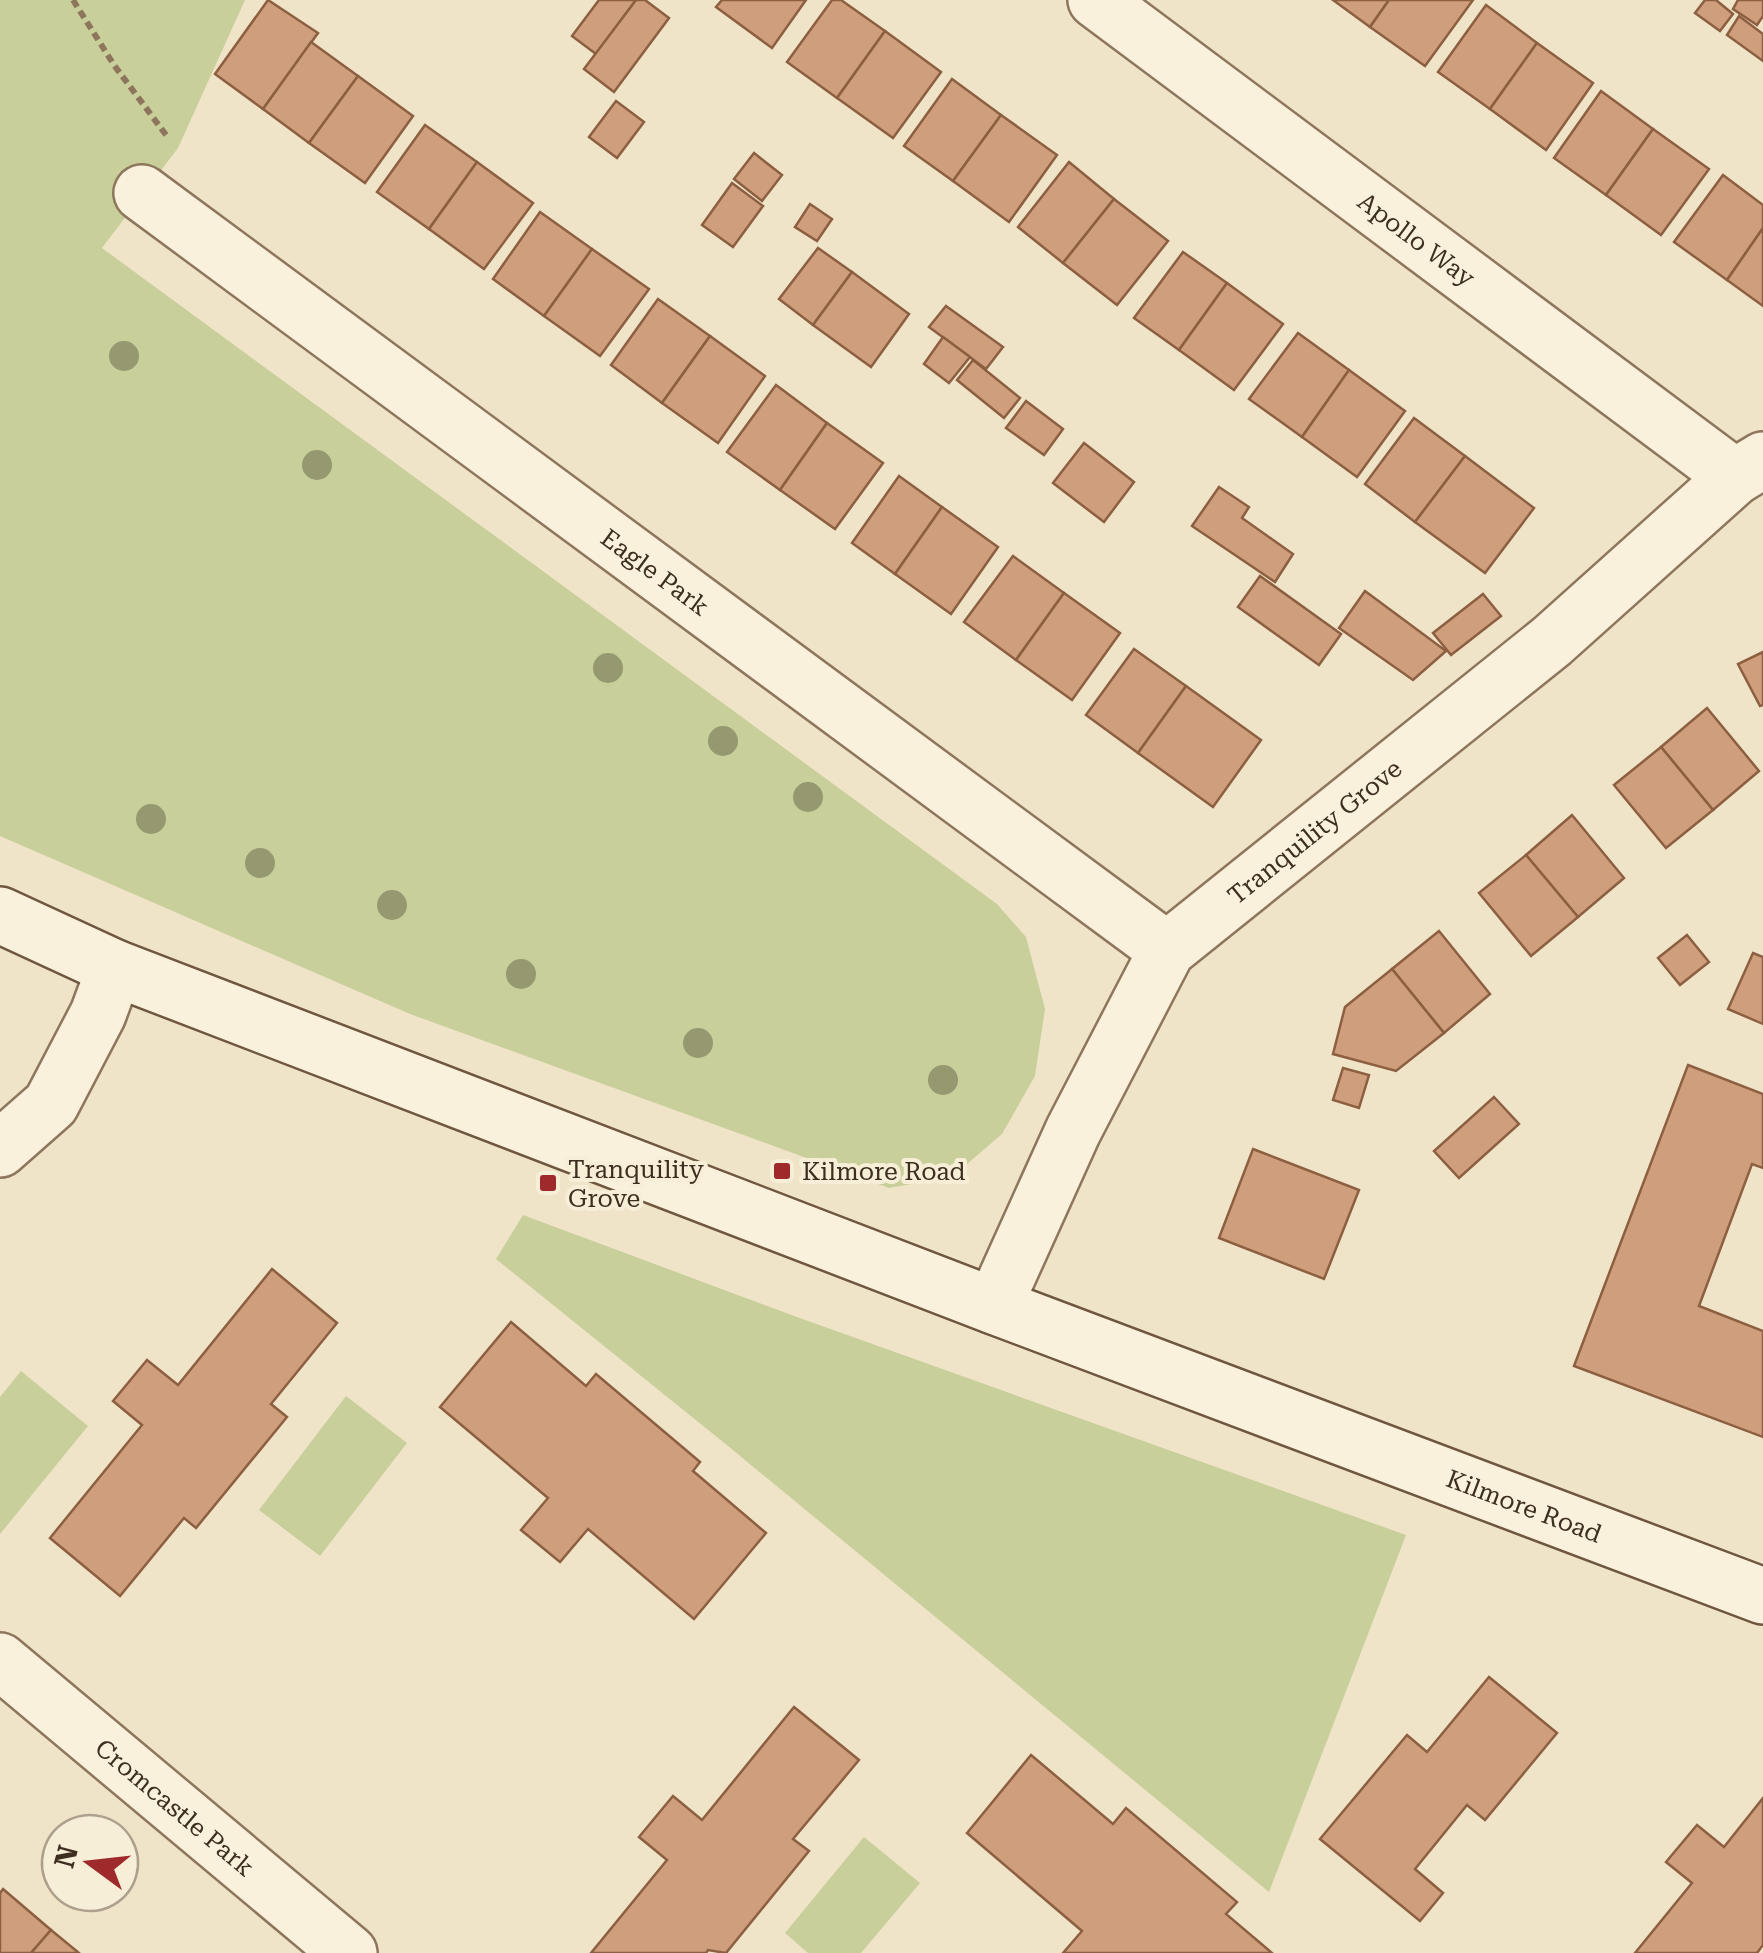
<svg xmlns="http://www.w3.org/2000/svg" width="1763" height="1953" font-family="'Roboto Serif',serif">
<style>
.green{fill:#c9cf9b}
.building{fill:#cf9f7d;stroke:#8d5f41;stroke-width:2.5}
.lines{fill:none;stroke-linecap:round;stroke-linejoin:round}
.street-casing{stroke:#8d765c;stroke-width:60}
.secondary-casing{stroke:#6f573f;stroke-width:60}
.path{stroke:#8d765c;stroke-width:6;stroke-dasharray:8 5;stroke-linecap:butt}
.street{stroke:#faf1dc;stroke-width:55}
.secondary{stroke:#faf1dc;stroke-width:55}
.tree{fill:#96986f}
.poi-dot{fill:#9e2a2b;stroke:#f7eed8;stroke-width:4}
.labels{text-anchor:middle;stroke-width:8;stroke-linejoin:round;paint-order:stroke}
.street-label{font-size:25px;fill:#3d2e20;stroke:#f7eed8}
.poi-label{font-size:25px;fill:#3d2e20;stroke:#f7eed8;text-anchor:start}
</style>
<rect width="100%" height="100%" fill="#f0e4c8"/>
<g class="green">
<polygon points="0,0 245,0 178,148 102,248 997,904 1026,937 1045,1009 1035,1076 1002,1134 952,1177 889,1188 410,1014 0,836"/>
<polygon points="523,1215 797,1317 1406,1535 1269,1892 728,1446 496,1259"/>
<polygon points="21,1371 88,1426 0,1534 0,1397"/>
<polygon points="346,1396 407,1443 320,1556 259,1510"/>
<polygon points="864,1837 920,1883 861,1953 808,1953 785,1933"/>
</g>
<g class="building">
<polygon points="268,0 318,33 263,109 215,74"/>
<polygon points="599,0 636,0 596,54 572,36"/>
<polygon points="636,0 645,0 669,18 614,92 584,69"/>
<polygon points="722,0 806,0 772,48 716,7"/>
<polygon points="832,0 841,0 885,31 837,98 787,62"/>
<polygon points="1333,0 1389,0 1370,27"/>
<polygon points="1389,0 1473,0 1425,66 1370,27"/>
<polygon points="1705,0 1716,0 1733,14 1720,31 1695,13"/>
<polygon points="1738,0 1763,0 1763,16 1757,25 1733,9"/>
<polygon points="1486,5 1537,43 1490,109 1438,72"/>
<polygon points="1739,16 1763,34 1763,61 1727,35"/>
<polygon points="885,31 941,72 893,138 837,98"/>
<polygon points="311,42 358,76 309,143 263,109"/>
<polygon points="1537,43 1593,83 1546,150 1490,109"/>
<polygon points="358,76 413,116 365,183 309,143"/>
<polygon points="952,79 1001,115 953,181 904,146"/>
<polygon points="1601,91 1653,129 1606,195 1554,158"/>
<polygon points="616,101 644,122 617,158 589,137"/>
<polygon points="1001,115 1057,155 1009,222 953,181"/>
<polygon points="425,125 477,162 429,229 377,192"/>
<polygon points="1653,129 1709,169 1661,235 1606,195"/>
<polygon points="754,153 782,175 762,201 734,179"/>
<polygon points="477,162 533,203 484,269 429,229"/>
<polygon points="1069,162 1114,199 1063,263 1018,227"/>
<polygon points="1723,175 1763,205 1763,228 1727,280 1674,242"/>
<polygon points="732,183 763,206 733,247 702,225"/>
<polygon points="1114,199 1168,241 1117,305 1063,263"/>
<polygon points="810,204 832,219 817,241 795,227"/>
<polygon points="540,212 592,249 544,316 493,279"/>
<polygon points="1763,228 1763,306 1727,280"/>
<polygon points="818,248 852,272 813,325 779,299"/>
<polygon points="592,249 649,289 600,356 544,316"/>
<polygon points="1183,252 1227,283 1179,350 1134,318"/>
<polygon points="852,272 909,314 871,367 813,325"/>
<polygon points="1227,283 1283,324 1234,390 1179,350"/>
<polygon points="658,299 710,336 662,403 611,365"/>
<polygon points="946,306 1003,347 986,369 929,327"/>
<polygon points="1298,333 1349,370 1302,437 1249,399"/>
<polygon points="710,336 765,376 718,443 662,403"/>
<polygon points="943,337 970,357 949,383 924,364"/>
<polygon points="973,360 1020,398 1004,418 957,380"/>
<polygon points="1349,370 1405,411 1357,477 1302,437"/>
<polygon points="776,385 827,423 780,490 727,452"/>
<polygon points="1026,401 1063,429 1044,455 1006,428"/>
<polygon points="1414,418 1465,456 1415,522 1365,484"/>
<polygon points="827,423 883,463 835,529 780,490"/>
<polygon points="1084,443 1134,482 1104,522 1053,483"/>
<polygon points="1465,456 1534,508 1485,573 1415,522"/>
<polygon points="899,476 942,507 895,574 852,543"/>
<polygon points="1219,487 1249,507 1242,518 1293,554 1275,582 1192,526"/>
<polygon points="942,507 998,547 951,614 895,574"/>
<polygon points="1013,556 1064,593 1016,660 964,622"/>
<polygon points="1260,576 1341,634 1319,665 1238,607"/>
<polygon points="1365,591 1446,651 1413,680 1339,628"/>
<polygon points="1064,593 1120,633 1072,700 1016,660"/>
<polygon points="1483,594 1501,616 1451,655 1433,633"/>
<polygon points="1134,649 1186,686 1138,753 1086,715"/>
<polygon points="1763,652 1763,705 1760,706 1738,664"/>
<polygon points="1186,686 1261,740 1213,807 1138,753"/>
<polygon points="1707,708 1759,771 1713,810 1661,747"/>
<polygon points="1661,747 1713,810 1666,848 1614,785"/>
<polygon points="1572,815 1624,878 1578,917 1526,855"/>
<polygon points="1526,855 1578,917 1531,956 1479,893"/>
<polygon points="1439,931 1490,994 1444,1033 1392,969"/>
<polygon points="1687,935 1709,962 1680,985 1658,958"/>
<polygon points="1753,953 1763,957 1763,1024 1728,1009"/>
<polygon points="1392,969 1444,1033 1396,1071 1333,1054 1345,1007"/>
<polygon points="1688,1065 1763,1094 1763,1168 1752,1164 1699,1306 1763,1331 1763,1437 1574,1366"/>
<polygon points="1343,1068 1369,1075 1359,1108 1333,1100"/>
<polygon points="1494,1097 1519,1124 1459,1178 1434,1151"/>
<polygon points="1253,1149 1359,1190 1324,1279 1219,1238"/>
<polygon points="272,1269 337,1323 271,1404 287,1417 196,1528 184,1518 120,1596 50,1538 142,1425 113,1401 147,1360 178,1385"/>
<polygon points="511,1322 586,1386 596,1374 700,1462 693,1471 766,1533 694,1619 588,1529 560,1562 521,1530 548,1498 440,1407"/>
<polygon points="1489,1677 1557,1733 1485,1820 1467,1805 1415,1869 1443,1893 1420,1921 1320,1839 1407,1735 1427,1752"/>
<polygon points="794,1707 859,1760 793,1839 809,1851 726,1953 708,1950 706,1953 591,1953 667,1860 639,1837 673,1796 702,1820"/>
<polygon points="1031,1755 1113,1824 1126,1808 1237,1902 1226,1914 1272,1953 1063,1953 1082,1931 967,1833"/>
<polygon points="1763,1798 1763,1945 1757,1953 1635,1953 1692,1883 1666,1862 1697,1825 1724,1847"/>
<polygon points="3,1889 51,1930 31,1953 0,1953 0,1893"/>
<polygon points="51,1930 79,1953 31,1953"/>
</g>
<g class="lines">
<g class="street-casing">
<g id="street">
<path id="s1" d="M1096 0 1735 477"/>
<path id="s2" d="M142 193 1167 950"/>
<polyline points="0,1149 51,1104 98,1014 115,968"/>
<path id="s3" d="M994 1306 1073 1131 1167 950 1552 641 1735 477 1763 460"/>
<path id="s4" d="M0 1661 349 1953"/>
</g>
</g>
<g class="secondary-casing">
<g id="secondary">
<path id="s5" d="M0 915 115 968 994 1306 1763 1596"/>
</g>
</g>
<polyline class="path" points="73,0 114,65 169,139"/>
<use href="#street" class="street"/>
<use href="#secondary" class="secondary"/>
</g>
<g class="tree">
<circle cx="124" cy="356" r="15"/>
<circle cx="317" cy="465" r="15"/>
<circle cx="608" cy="668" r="15"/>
<circle cx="723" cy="741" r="15"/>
<circle cx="808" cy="797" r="15"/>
<circle cx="151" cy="819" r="15"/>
<circle cx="260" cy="863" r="15"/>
<circle cx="392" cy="905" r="15"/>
<circle cx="521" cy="974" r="15"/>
<circle cx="698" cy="1043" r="15"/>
<circle cx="943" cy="1080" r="15"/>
</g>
<g class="poi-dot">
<rect x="772" y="1161" width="20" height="20" rx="5"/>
<rect x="538" y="1173" width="20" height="20" rx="5"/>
</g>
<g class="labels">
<g class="street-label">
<text dy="9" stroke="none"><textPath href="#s1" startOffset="400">Apollo Way</textPath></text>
<text dy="9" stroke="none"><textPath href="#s2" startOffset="638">Eagle Park</textPath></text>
<text dy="9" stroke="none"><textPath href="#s3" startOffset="585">Tranquility Grove</textPath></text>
<text dy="9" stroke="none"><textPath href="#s5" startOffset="1635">Kilmore Road</textPath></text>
<text dy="9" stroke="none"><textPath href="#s4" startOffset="228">Cromcastle Park</textPath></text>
</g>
<g class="poi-label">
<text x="568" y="1178">Tranquility<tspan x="568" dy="29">Grove</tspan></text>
<text x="802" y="1180">Kilmore Road</text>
</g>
</g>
<g transform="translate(90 1863) rotate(285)"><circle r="48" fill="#f7eed8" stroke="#ada18e" stroke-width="2.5"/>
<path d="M0-8L18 38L0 25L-18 38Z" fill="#9e2a2b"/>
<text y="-15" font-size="28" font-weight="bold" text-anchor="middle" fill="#3d2e20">N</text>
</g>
</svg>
